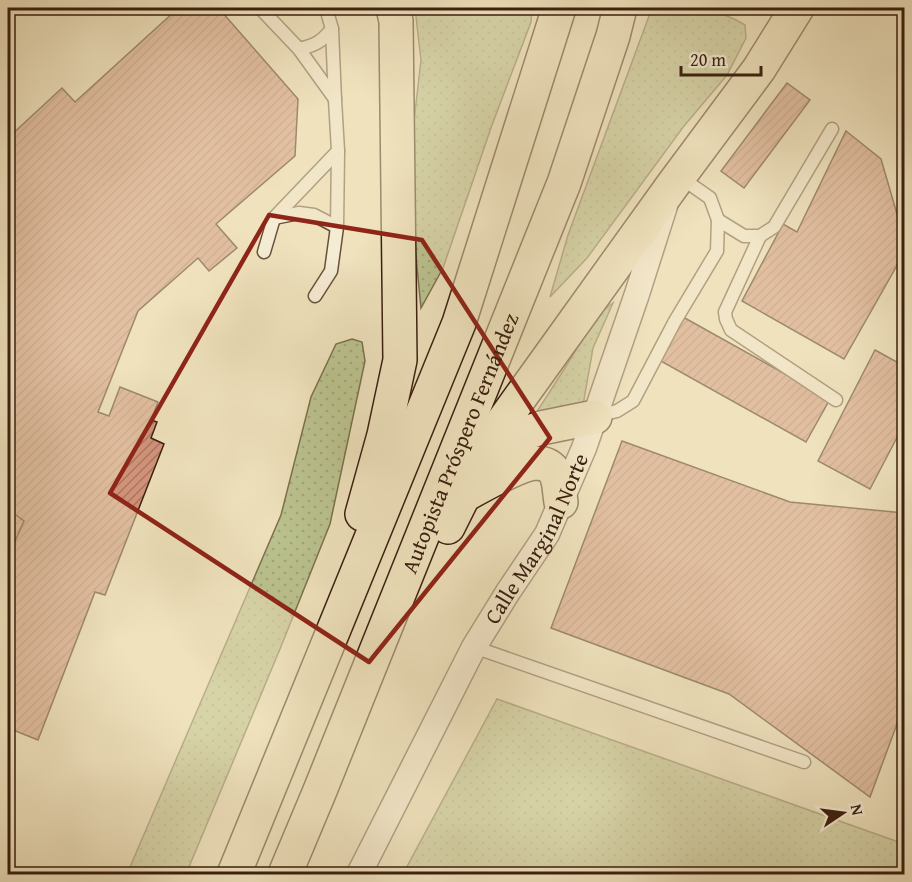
<svg xmlns="http://www.w3.org/2000/svg" width="912" height="882" font-family="'Gentium Book Plus',serif">
<style>
.grass{fill:url(#grass-dots);stroke:#7a714f;stroke-width:1.5}
.building{fill:url(#building-hatch);stroke:#3a1f0f;stroke-width:1.5}
.lines{fill:none;stroke-linecap:round;stroke-linejoin:round}
.service-casing{stroke:#67503a;stroke-width:15}
.minor-casing{stroke:#67503a;stroke-width:27}
.trunk-casing{stroke:#3a1f0f;stroke-width:36}
.service{stroke:#f5ecd4;stroke-width:12}
.minor{stroke:#f5ecd4;stroke-width:24}
.trunk{stroke:#efe2bd;stroke-width:33}
.marked{fill:none;stroke:#8f2418;stroke-width:4.5;stroke-linejoin:round}
.labels{text-anchor:middle;stroke-width:5;stroke-linejoin:round;paint-order:stroke}
.street-label{font-size:22px;fill:#3a1f0f;stroke:#f5ecd4}
</style>
<defs>
<pattern id="grass-dots" width="8" height="8" patternUnits="userSpaceOnUse" patternTransform="scale(1.5)"><rect width="8" height="8" fill="#bbc38f"/><path d="M2 2h.1M6 6h.1" fill="none" stroke="#a2a77a" stroke-width="1.8" stroke-linecap="round"/></pattern>
<pattern id="building-hatch" width="6" height="6" patternUnits="userSpaceOnUse" patternTransform="scale(1.5)"><rect width="6" height="6" fill="#d3947c"/><path d="M-1 1l2-2M0 6l6-6M5 7l2-2" fill="none" stroke="#ac7864"/></pattern>
</defs>
<rect width="100%" height="100%" fill="#efe2bd"/>
<filter id="stains"><feTurbulence type="fractalNoise" baseFrequency=".00333" numOctaves="4"/><feColorMatrix values="0 0 0 0 .2 0 0 0 0 .09 0 0 0 0 .02 0 0 0 .5 -.17"/></filter>
<radialGradient id="worn" r=".72"><stop offset=".6" stop-color="#630" stop-opacity="0"/><stop offset="1" stop-color="#630" stop-opacity=".3"/></radialGradient>
<g class="grass">
<polygon points="415,8 532,8 531,22 492,125 443,268 421,308 415,247 411,147 421,60"/>
<path d="M652 8C685 8 716 6 745 25L746 38 727 75 684 126 587 258 550 297 568 235Z"/>
<polygon points="613,303 593,348 582,411 529,424 563,371 598,314"/>
<polygon points="352,339 362,342 365,361 330,524 280,649 186,874 127,874 281,515 311,397 336,344"/>
<polygon points="497,699 904,844 895,874 403,874"/>
</g>
<g class="building">
<polygon points="174,12 222,12 298,99 295,156 216,224 237,248 209,271 198,258 138,311 98,412 109,416 120,387 158,402 151,420 157,422 151,438 164,444 105,595 95,592 38,740 8,728 8,138 62,88 75,102"/>
<polygon points="787,83 810,100 744,188 721,171"/>
<polygon points="846,131 881,159 904,238 904,253 844,359 742,301 783,224 797,232"/>
<polygon points="683,317 830,399 806,442 659,360"/>
<polygon points="875,350 904,366 904,424 870,489 818,461"/>
<polygon points="622,441 790,502 904,513 904,705 870,797 729,694 551,628"/>
<polygon points="8,509 24,521 8,557"/>
</g>
<g class="lines">
<g class="service-casing">
<g id="service">
<polyline points="260,8 299,49 335,99"/>
<path d="M299 49C316 45 321 42 332 29"/>
<polyline points="274,218 299,213 314,215 337,227"/>
<polyline points="718,220 744,236 760,236 774,227 832,129"/>
<polyline points="760,236 725,312 726,319 731,330 836,400"/>
<polyline points="264,252 274,218 338,151"/>
<polyline points="315,296 331,271 337,227 338,151 335,100 332,29 326,8"/>
<polyline points="596,416 617,411 633,401 675,321 717,251 718,220 710,198 680,177"/>
<polyline points="474,647 804,762"/>
</g>
</g>
<g class="minor-casing">
<g id="minor">
<path id="s1" d="M359 874 474 647 508 592 547 534 584 448 637 294 665 206"/>
</g>
</g>
<g class="trunk-casing">
<g id="trunk">
<polyline points="489,445 541,428 595,417"/>
<path d="M463 496C480 487 518 464 536 463 543 463 549 465 553 470 560 478 559 492 561 502"/>
<polyline points="362,514 384,435 400,360 396,21 393,8"/>
<polyline points="448,527 489,445 504,420 672,186 759,69 797,8"/>
<polyline points="234,874 459,323 559,8"/>
<path id="s2" d="M285 874 319 793 564 183 613 36 620 8"/>
</g>
</g>
<use href="#service" class="service"/>
<use href="#minor" class="minor"/>
<use href="#trunk" class="trunk"/>
</g>
<path d="M0 0H912V882H0ZM269 215 422 240 550 438 369 662 110 493Z" fill="#efe2bd" fill-opacity=".55" fill-rule="evenodd"/>
<path class="marked" d="M269 215 422 240 550 438 369 662 110 493Z"/>
<g class="labels">
<g class="street-label">
<text dy="8" stroke="none"><textPath href="#s2" startOffset="465">Autopista Próspero Fernández</textPath></text>
<text dy="8" stroke="none"><textPath href="#s1" startOffset="380">Calle Marginal Norte</textPath></text>
</g>
</g>
<rect width="912" height="882" fill="none" stroke="#efe2bd" stroke-width="30"/>
<rect x="9" y="9" width="894" height="864" fill="none" stroke="#3a1f0f" stroke-width="3"/>
<rect x="15" y="15" width="882" height="852" fill="none" stroke="#3a1f0f" stroke-width="1.5"/>
<g transform="translate(843 813) rotate(77)" stroke="#f5ecd4" stroke-width="4.5" paint-order="stroke">
<path d="M0-4.5L10 22L0 15L-10 22Z" fill="#3a1f0f"/>
<text y="-9" font-size="16" font-weight="bold" text-anchor="middle" fill="#3a1f0f">N</text>
</g>
<path d="M681 66v9h80v-9" fill="none" stroke="#3a1f0f" stroke-width="3"/>
<text x="690" y="66" font-size="18" fill="#3a1f0f" stroke="#f5ecd4" stroke-width="4.5" paint-order="stroke">20 m</text>
<rect width="100%" height="100%" filter="url(#stains)"/>
<rect width="100%" height="100%" fill="url(#worn)"/>
</svg>
